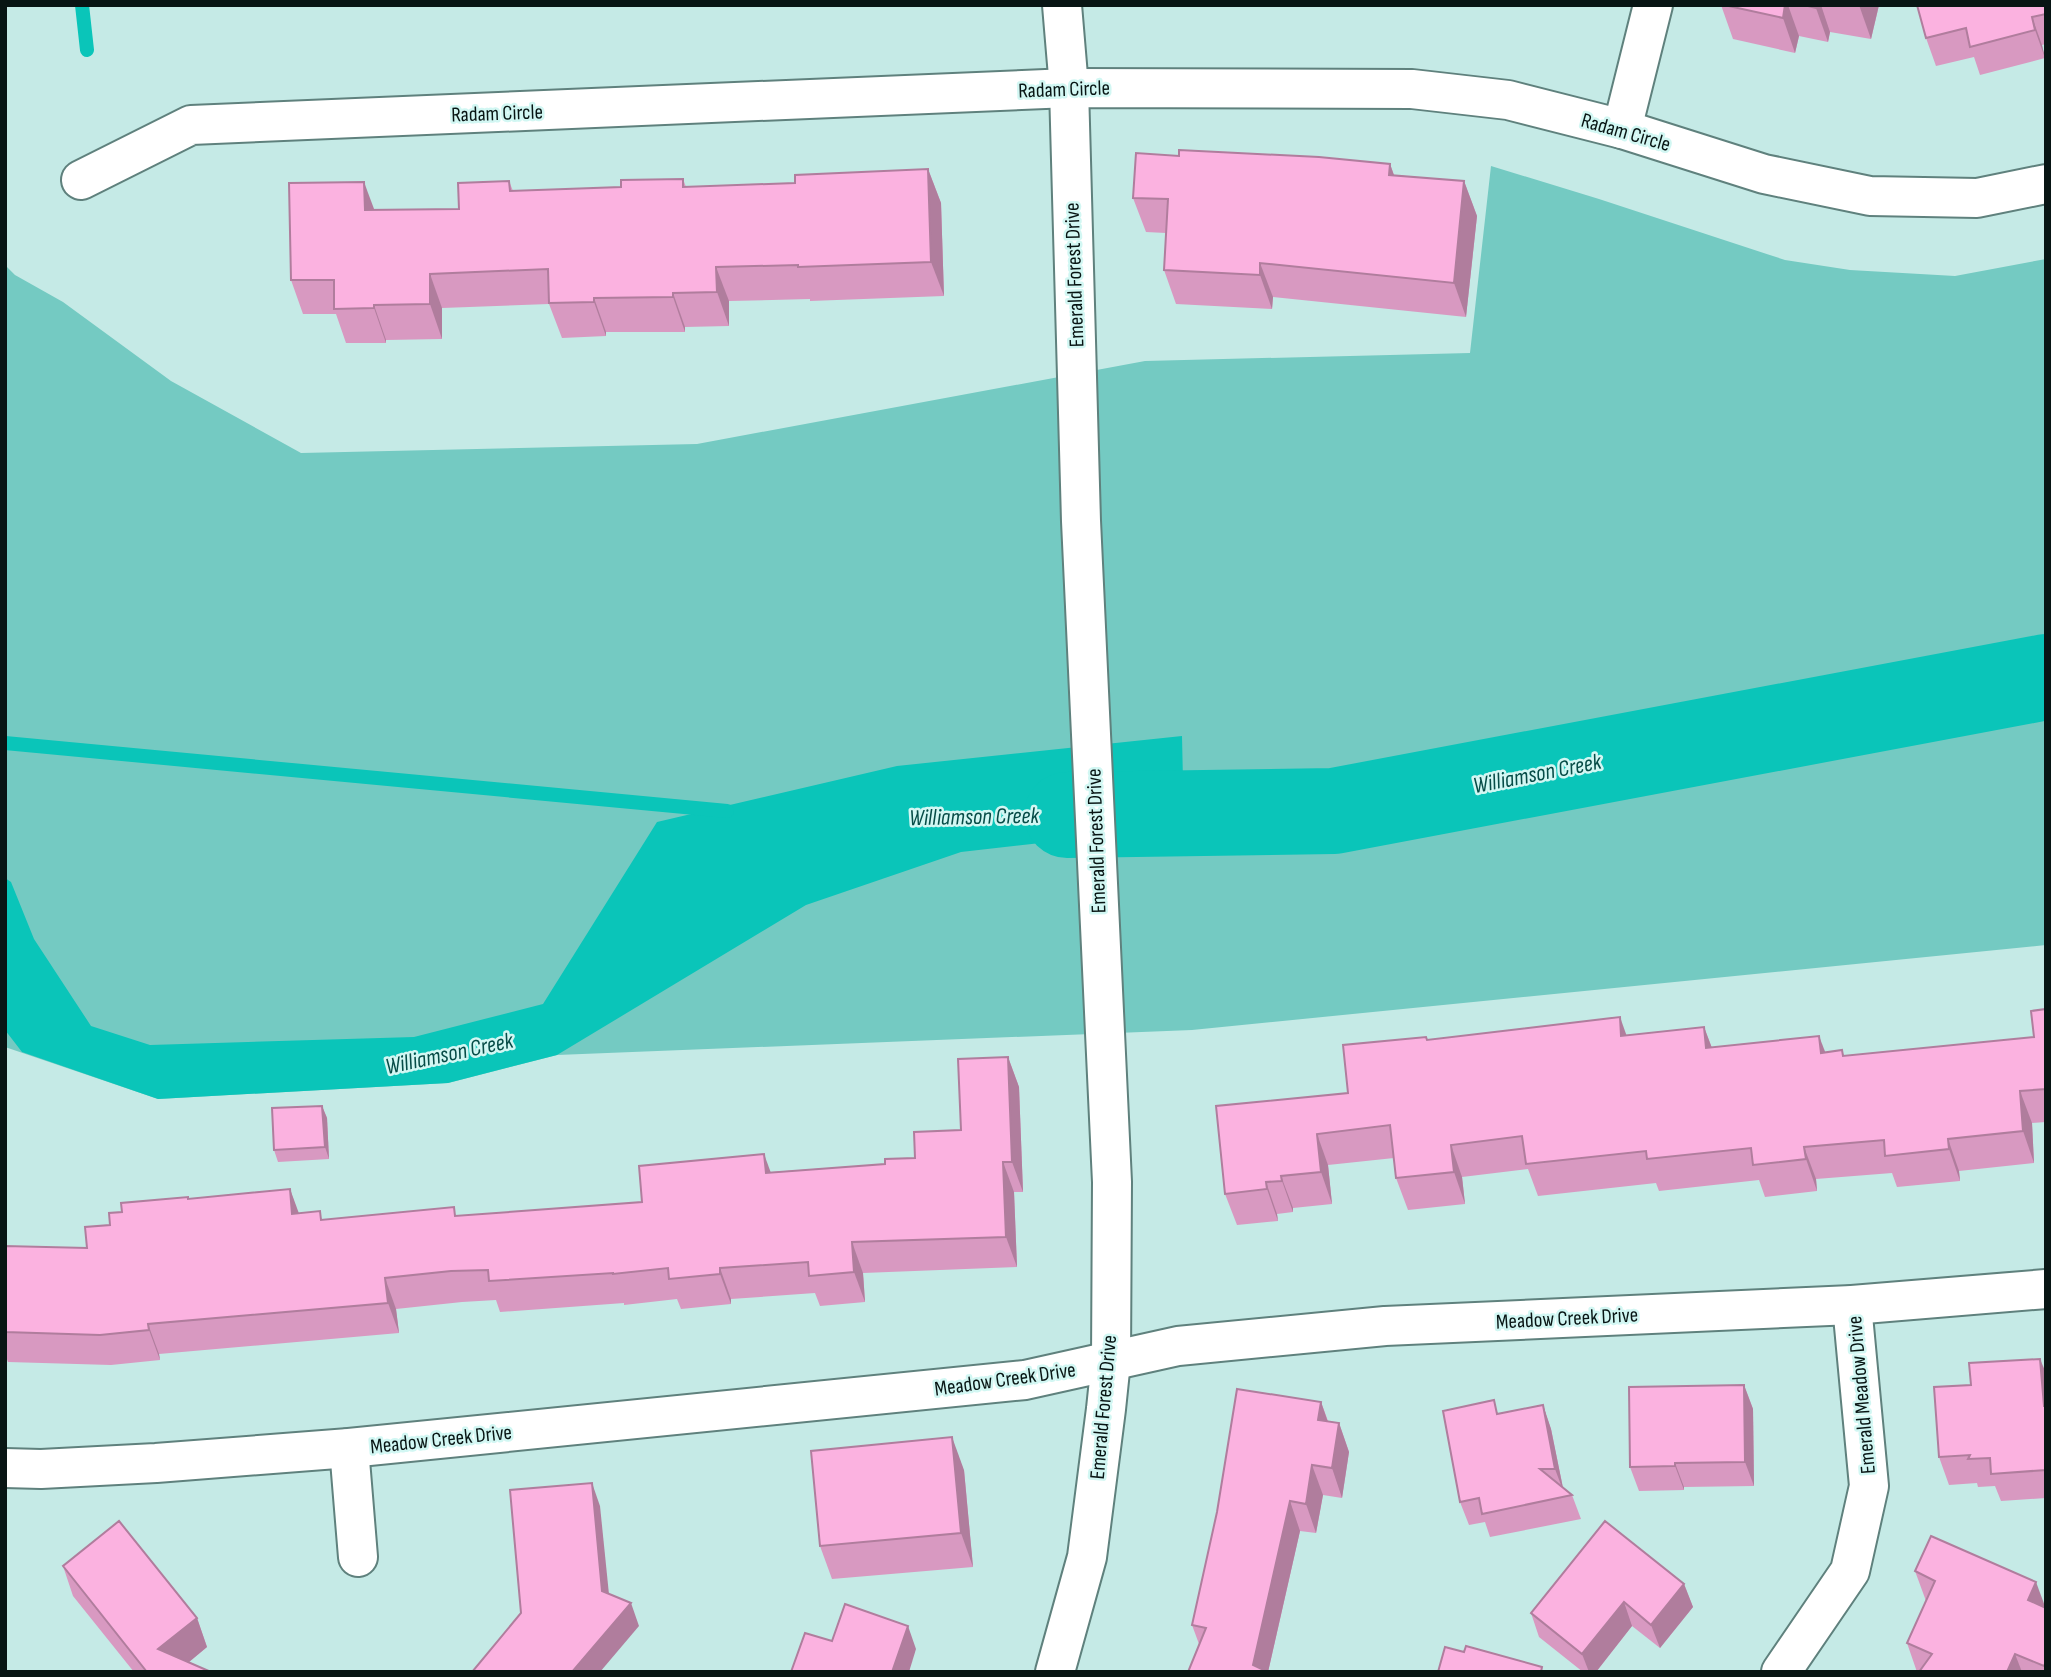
<svg xmlns="http://www.w3.org/2000/svg" width="2051" height="1677" font-family="'Sofia Sans Condensed',sans-serif">
<style>
.green{fill:#74cac2}
.water{fill:#0ac5b9}
.lines{fill:none;stroke-linecap:round;stroke-linejoin:round}
.stream{stroke:#0ac5b9;stroke-width:14}
.river{stroke:#0ac5b9;stroke-width:86}
.street-casing{stroke:#5f817d;stroke-width:42}
.secondary-casing{stroke:#5f817d;stroke-width:42}
.street{stroke:#fff;stroke-width:38}
.secondary{stroke:#fff;stroke-width:38}
.wall{fill:#d899c1}
.shaded-wall{fill:#b07d9d}
.building{fill:#fbb2e0;stroke:#b07d9d;stroke-width:2}
.labels{text-anchor:middle;stroke-width:5;stroke-linejoin:round;paint-order:stroke}
.street-label{font-size:21px;fill:#081514;stroke:#d2f7f3}
.water-label{font-size:23px;font-style:italic;fill:#064c47;stroke:#d2f7f3}
</style>
<rect width="100%" height="100%" fill="#c5eae6"/>
<polygon class="green" points="1491,166 1599,199 1785,260 1850,270 1955,276 2046,259 2046,945 1192,1030 557,1055 448,1083 158,1099 5,1047 5,265 15,275 63,302 171,381 301,453 697,444 1145,361 1470,353"/>
<polygon class="water" points="1182,736 1184,827 961,852 806,905 557,1055 448,1083 158,1099 22,1052 5,1030 5,878 11,882 34,939 91,1026 150,1045 414,1037 543,1004 657,822 897,766"/>
<g class="lines">
<g class="stream">
<polyline points="82,5 87,50"/>
<polyline points="5,743 727,811"/>
</g>
<polyline class="river" points="1067,815 1334,811 2046,677"/>
<g class="street-casing">
<g id="street">
<polyline points="1622,129 1653,5"/>
<polyline points="81,180 191,125 1069,88 1412,89 1508,100 1622,129 1764,174 1870,196 1977,198 2046,184"/>
<polyline points="349,1448 358,1557"/>
<polyline points="5,1468 41,1469 156,1463 349,1448 1025,1380 1178,1346 1385,1326 1852,1305 2046,1289"/>
<polyline points="1781,1672 1850,1571 1869,1486 1852,1305"/>
</g>
</g>
<g class="secondary-casing">
<polyline id="secondary" points="1055,1672 1087,1557 1106,1409 1111,1361 1112,1182 1081,521 1069,88 1062,5"/>
</g>
<use href="#street" class="street"/>
<use href="#secondary" class="secondary"/>
</g>
<g class="wall">
<polygon points="351,5 402,5 402,6 351,7"/>
<polygon points="1721,5 1879,5 1871,39 1830,32 1828,42 1799,36 1795,53 1733,39"/>
<polygon points="2046,5 2046,44 2042,45 2045,58 1980,75 1974,57 1936,66 1926,38"/>
<polygon points="1179,156 1390,164 1394,175 1464,181 1477,216 1466,317 1273,297 1272,309 1176,304 1164,270 1166,233 1146,232 1133,198"/>
<polygon points="928,169 941,203 944,296 810,301 810,299 729,301 729,326 685,327 685,332 606,332 606,336 562,338 549,304 442,308 442,339 386,340 386,343 346,343 336,314 303,314 291,280 374,210 459,209 509,181 513,191 621,187 683,179 686,187 795,183"/>
<polygon points="2046,1009 2046,1122 2032,1123 2034,1163 1959,1171 1960,1181 1897,1187 1892,1173 1816,1179 1817,1191 1765,1197 1759,1180 1659,1191 1656,1183 1538,1196 1528,1169 1462,1177 1465,1204 1408,1210 1396,1178 1394,1158 1328,1165 1332,1204 1293,1208 1293,1212 1277,1214 1278,1221 1237,1225 1225,1194 1348,1093 1427,1040 1627,1035 1704,1027 1712,1048 1825,1052 1842,1050 1844,1056 2034,1037"/>
<polygon points="1008,1057 1019,1087 1023,1192 1014,1192 1017,1267 863,1273 865,1302 820,1306 815,1293 731,1299 731,1304 681,1309 677,1299 624,1305 624,1303 500,1312 496,1300 462,1302 396,1309 399,1333 159,1354 160,1360 111,1365 8,1362 5,1354 5,1246 87,1248 122,1212 189,1199 290,1189 298,1213 323,1220 457,1216 642,1202 771,1172 885,1164 915,1158 961,1130"/>
<polygon points="322,1106 327,1118 329,1159 278,1162 274,1150"/>
<polygon points="2046,1373 2046,1498 2001,1501 1995,1486 1978,1487 1977,1483 1949,1485 1939,1457 1971,1385"/>
<polygon points="1744,1385 1753,1409 1754,1486 1684,1487 1684,1490 1639,1491 1630,1467"/>
<polygon points="1321,1402 1328,1421 1339,1423 1349,1452 1342,1498 1323,1495 1316,1533 1300,1531 1268,1672 1199,1644 1192,1625"/>
<polygon points="1543,1405 1551,1429 1563,1488 1572,1495 1581,1519 1490,1537 1485,1522 1469,1525 1460,1502 1499,1414"/>
<polygon points="964,1470 973,1567 832,1579 820,1546"/>
<polygon points="63,1566 197,1618 207,1647 189,1662 211,1672 134,1672 73,1596"/>
<polygon points="1915,1571 2045,1607 2046,1672 1917,1672 1907,1643 1926,1601"/>
<polygon points="1684,1584 1693,1607 1660,1648 1632,1626 1596,1672 1583,1672 1539,1637 1531,1613"/>
</g>
<g class="shaded-wall">
<polygon points="1785,5 1788,5 1799,36 1795,53 1783,18"/>
<polygon points="1816,5 1821,5 1830,32 1828,42 1816,8"/>
<polygon points="1859,5 1879,5 1871,39"/>
<polygon points="2032,17 2042,45 2045,58 2035,30"/>
<polygon points="1390,164 1402,198 1389,175"/>
<polygon points="928,169 941,203 944,296 931,262"/>
<polygon points="1464,181 1477,216 1466,317 1454,283"/>
<polygon points="364,182 377,217 365,210"/>
<polygon points="1260,263 1273,297 1272,309 1260,275"/>
<polygon points="716,267 729,301 729,326 717,292"/>
<polygon points="430,274 442,308 442,339 430,304"/>
<polygon points="673,293 685,327 685,332 673,297"/>
<polygon points="594,298 606,332 606,336 594,302"/>
<polygon points="374,305 386,340 386,343 374,308"/>
<polygon points="1620,1017 1631,1048 1621,1036"/>
<polygon points="1704,1027 1716,1059 1706,1048"/>
<polygon points="1819,1036 1831,1067 1821,1053"/>
<polygon points="1008,1057 1019,1087 1023,1192 1012,1162"/>
<polygon points="2020,1091 2032,1123 2034,1163 2023,1131"/>
<polygon points="322,1106 327,1118 329,1159 325,1147"/>
<polygon points="1317,1134 1328,1165 1332,1204 1321,1172"/>
<polygon points="1948,1139 1959,1171 1960,1181 1949,1149"/>
<polygon points="1451,1145 1462,1177 1465,1204 1454,1172"/>
<polygon points="1804,1147 1816,1179 1817,1191 1806,1159"/>
<polygon points="764,1154 775,1184 766,1173"/>
<polygon points="1003,1162 1014,1192 1017,1267 1006,1237"/>
<polygon points="1281,1176 1293,1208 1293,1212 1282,1181"/>
<polygon points="1266,1182 1277,1214 1278,1221 1267,1189"/>
<polygon points="290,1189 301,1219 292,1214"/>
<polygon points="852,1242 863,1273 865,1302 854,1272"/>
<polygon points="720,1268 731,1299 731,1304 720,1274"/>
<polygon points="385,1278 396,1309 399,1333 388,1303"/>
<polygon points="148,1324 159,1354 160,1360 149,1330"/>
<polygon points="2040,1359 2046,1373 2046,1411 2044,1406"/>
<polygon points="1744,1385 1753,1409 1754,1486 1745,1462"/>
<polygon points="1321,1402 1331,1431 1318,1420"/>
<polygon points="1543,1405 1551,1429 1564,1493 1555,1469"/>
<polygon points="1339,1423 1349,1452 1342,1498 1332,1468"/>
<polygon points="952,1437 964,1470 973,1567 961,1533"/>
<polygon points="1675,1463 1684,1487 1684,1490 1675,1466"/>
<polygon points="1312,1465 1323,1495 1316,1533 1306,1504"/>
<polygon points="592,1483 600,1506 611,1614 602,1591"/>
<polygon points="1290,1501 1300,1531 1268,1672 1253,1665"/>
<polygon points="2036,1582 2046,1609 2028,1600"/>
<polygon points="1684,1584 1693,1607 1660,1648 1651,1625"/>
<polygon points="1624,1602 1632,1626 1596,1672 1589,1672 1582,1654"/>
<polygon points="631,1603 639,1626 600,1672 572,1672"/>
<polygon points="197,1618 207,1647 177,1672 158,1649"/>
<polygon points="908,1626 916,1649 909,1672 892,1672"/>
<polygon points="2015,1654 2022,1672 2007,1672"/>
</g>
<g class="building">
<polygon points="1724,5 1785,5 1783,18"/>
<polygon points="1804,5 1816,5 1816,8"/>
<polygon points="1917,5 2046,5 2046,14 2032,17 2035,30 1970,47 1966,28 1926,38"/>
<polygon points="1179,150 1319,157 1390,164 1389,175 1464,181 1454,283 1260,263 1260,275 1164,270 1168,199 1133,198 1136,153 1179,156"/>
<polygon points="928,169 931,262 798,267 798,265 716,267 717,292 673,293 673,297 594,298 594,302 549,303 548,269 430,274 430,304 374,305 374,308 334,309 334,280 291,280 289,183 364,182 365,210 459,209 458,183 509,181 510,191 621,187 621,180 683,179 683,187 795,183 795,175"/>
<polygon points="2046,1009 2046,1089 2020,1091 2023,1131 1948,1139 1949,1149 1885,1156 1884,1140 1804,1147 1806,1159 1753,1165 1751,1148 1647,1159 1646,1151 1526,1164 1522,1136 1451,1145 1454,1172 1396,1178 1390,1125 1317,1134 1321,1172 1281,1176 1282,1181 1266,1182 1267,1189 1225,1194 1216,1106 1348,1093 1343,1045 1426,1037 1427,1040 1620,1017 1621,1036 1704,1027 1706,1048 1819,1036 1821,1053 1842,1050 1843,1056 2034,1037 2031,1011"/>
<polygon points="1008,1057 1012,1162 1003,1162 1006,1237 852,1242 854,1272 809,1276 808,1262 720,1268 720,1274 669,1279 668,1268 613,1274 613,1273 489,1281 488,1270 451,1271 385,1278 388,1303 148,1324 149,1330 100,1335 5,1332 5,1246 87,1248 85,1227 110,1225 109,1213 122,1212 121,1203 188,1197 188,1199 290,1189 292,1214 320,1211 321,1220 454,1207 455,1216 642,1202 639,1166 764,1154 766,1173 885,1164 885,1159 915,1158 914,1132 961,1130 958,1059"/>
<polygon points="322,1106 325,1147 274,1150 272,1108"/>
<polygon points="2040,1359 2044,1406 2046,1406 2046,1470 1991,1474 1990,1458 1968,1459 1970,1455 1939,1457 1934,1387 1971,1385 1969,1363"/>
<polygon points="1744,1385 1745,1462 1675,1463 1675,1466 1630,1467 1629,1387"/>
<polygon points="1237,1389 1321,1402 1318,1420 1339,1423 1332,1468 1312,1465 1306,1504 1290,1501 1253,1665 1268,1672 1188,1672 1206,1628 1192,1625 1217,1512"/>
<polygon points="1494,1400 1497,1414 1543,1405 1555,1469 1540,1469 1572,1495 1482,1514 1479,1498 1460,1502 1443,1411"/>
<polygon points="952,1437 961,1533 820,1546 811,1451"/>
<polygon points="592,1483 602,1591 631,1603 572,1672 472,1672 521,1613 510,1490"/>
<polygon points="119,1521 197,1618 158,1649 211,1672 147,1672 63,1566"/>
<polygon points="1605,1521 1684,1584 1651,1625 1624,1602 1582,1654 1531,1613"/>
<polygon points="1931,1536 2036,1582 2028,1600 2046,1608 2046,1661 2044,1666 2015,1654 2007,1672 1919,1672 1932,1654 1907,1643 1935,1581 1915,1571"/>
<polygon points="845,1604 908,1626 892,1672 791,1672 805,1633 832,1641"/>
<polygon points="1466,1646 1542,1667 1541,1672 1438,1672 1445,1647 1464,1652"/>
</g>
<g class="labels">
<g class="street-label">
<text transform="translate(1064 89) rotate(-2)" y="7">Radam Circle</text>
<text transform="translate(497 113) rotate(-2)" y="7">Radam Circle</text>
<text transform="translate(1626 132) rotate(16)" y="7">Radam Circle</text>
<text transform="translate(1074 275) rotate(-92)" y="7">Emerald Forest Drive</text>
<text transform="translate(1096 841) rotate(-92)" y="7">Emerald Forest Drive</text>
<text transform="translate(1567 1318) rotate(-3)" y="7">Meadow Creek Drive</text>
<text transform="translate(1005 1379) rotate(-8)" y="7">Meadow Creek Drive</text>
<text transform="translate(1861 1395) rotate(-95)" y="7">Emerald Meadow Drive</text>
<text transform="translate(1103 1407) rotate(-85)" y="7">Emerald Forest Drive</text>
<text transform="translate(441 1439) rotate(-6)" y="7">Meadow Creek Drive</text>
</g>
<g class="water-label">
<text transform="translate(1537 773) rotate(-11)" y="8">Williamson Creek</text>
<text transform="translate(974 816) rotate(-1)" y="8">Williamson Creek</text>
<text transform="translate(449 1053) rotate(-12)" y="8">Williamson Creek</text>
</g>
</g>
<rect width="2051" height="1677" fill="none" stroke="#081514" stroke-width="14"/>
</svg>
